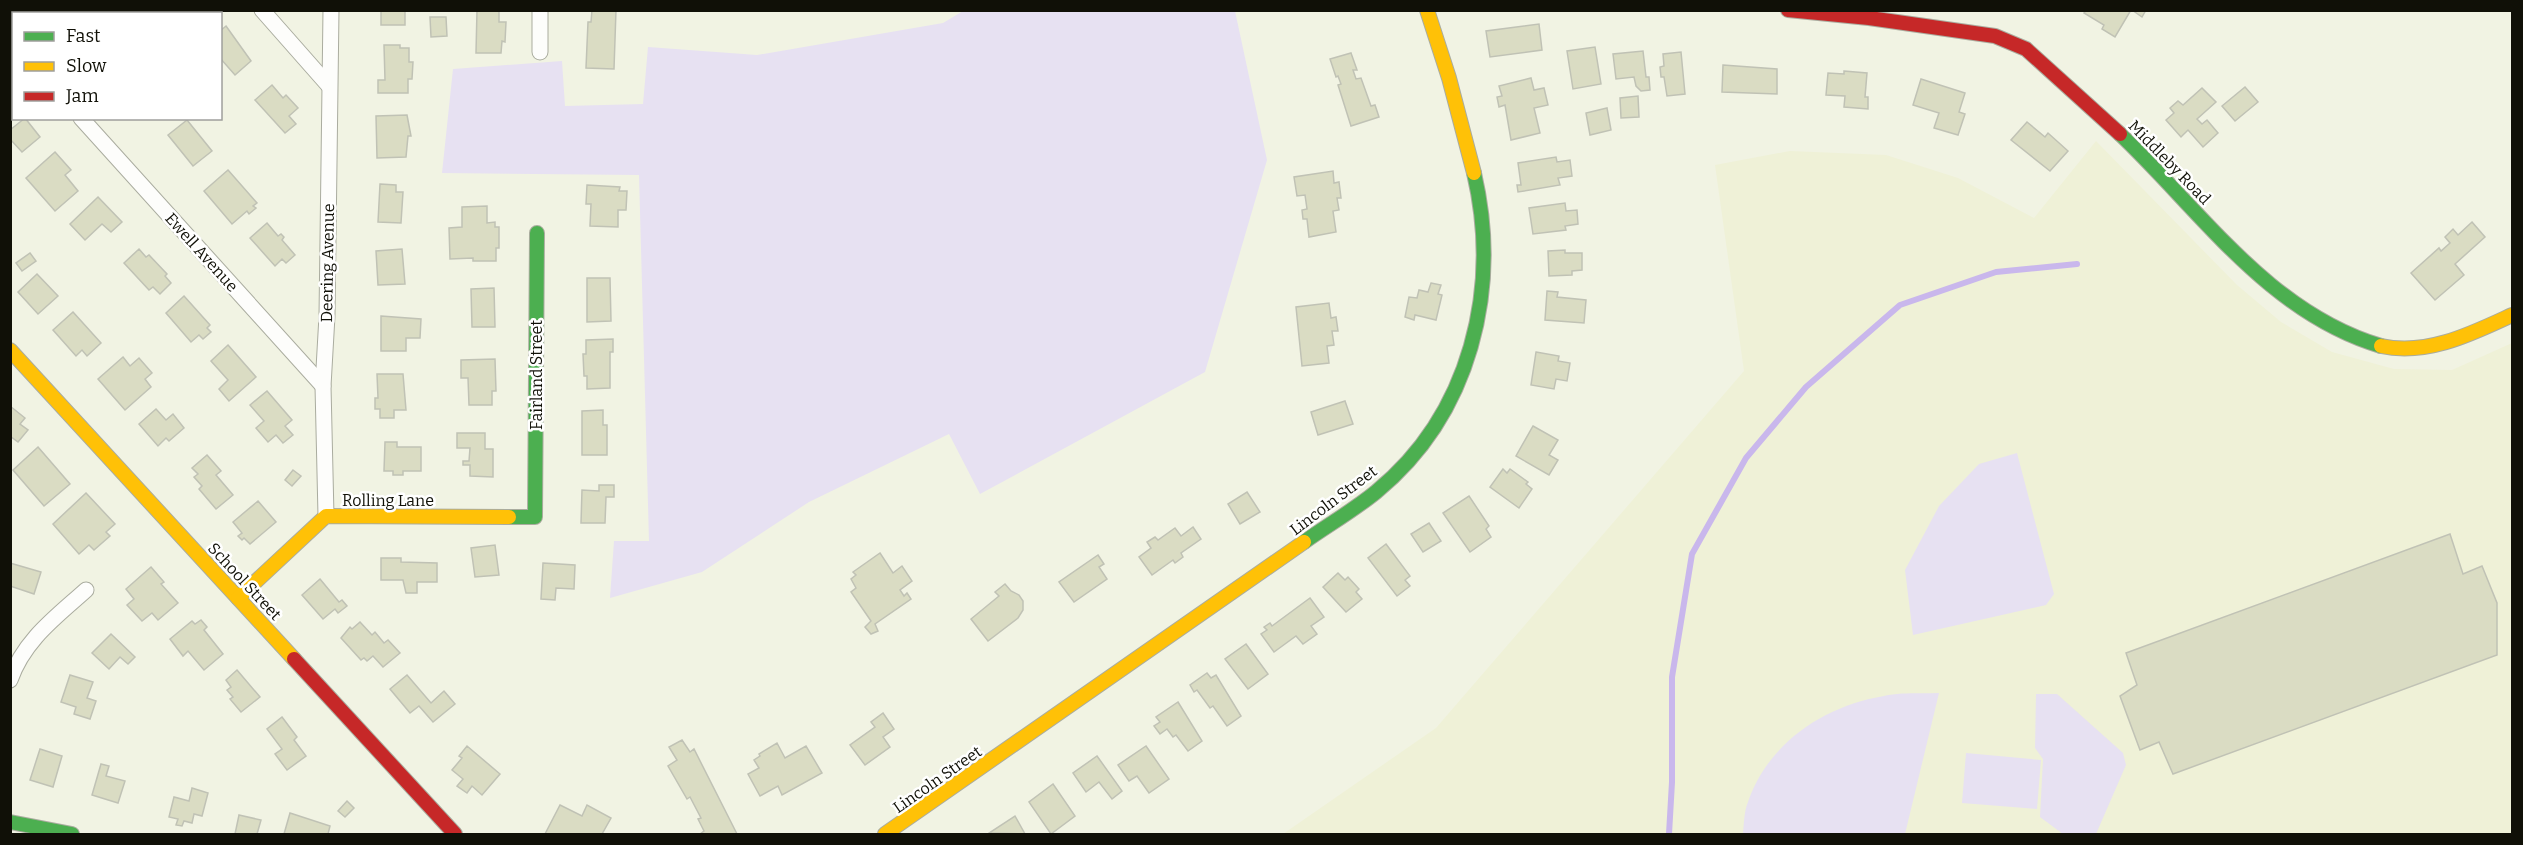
<svg xmlns="http://www.w3.org/2000/svg" width="2523" height="845" font-family="Bitter,serif">
<style>
.built{fill:#eff1d7}
.green{fill:#e7e1f2}
.lines{fill:none;stroke-linecap:round;stroke-linejoin:round}
.stream{stroke:#c9b7ec;stroke-width:6}
.building{fill:#dadcc3;stroke:#c0c2b5;stroke-width:1.5}
.street-casing{stroke:#aaac9f;stroke-width:17}
.fast-casing{stroke:#aaac9f;stroke-width:16}
.slow-casing{stroke:#aaac9f;stroke-width:16}
.jam-casing{stroke:#aaac9f;stroke-width:16}
.street{stroke:#fdfdfb;stroke-width:15}
.fast{stroke:#4caf50;stroke-width:14}
.slow{stroke:#ffc107;stroke-width:14}
.jam{stroke:#c62828;stroke-width:14}
.labels{text-anchor:middle;stroke-width:5;stroke-linejoin:round;paint-order:stroke}
.street-label{font-size:16px;fill:#101007;stroke:#fff}
</style>
<rect width="100%" height="100%" fill="#f1f3e3"/>
<polygon class="built" points="2096,141 2237,285 2281,322 2332,352 2394,369 2452,370 2512,343 2512,834 1283,834 1436,728 1744,371 1715,165 1790,151 1886,155 1958,178 2034,218"/>
<g class="green">
<polygon points="963,11 1235,11 1267,160 1205,372 980,494 949,434 809,502 702,572 610,598 614,541 649,541 639,175 442,173 453,69 562,61 565,106 643,104 648,47 757,55 943,23"/>
<polygon points="2017,453 2054,594 2046,605 1913,635 1905,570 1939,506 1979,464"/>
<path d="M1939 693 1905 834H1743C1744 824 1744 811 1748 802 1768 743 1824 706 1884 696 1901 692 1921 694 1939 693Z"/>
<polygon points="2036,694 2057,694 2123,753 2126,765 2096,834 2063,834 2040,817 2043,759 2035,748"/>
<polygon points="1966,753 2041,760 2037,809 1962,803"/>
</g>
<g class="lines">
<polyline class="stream" points="1669,834 1672,782 1672,677 1692,554 1746,458 1806,387 1900,305 1996,272 2077,264"/>
</g>
<g class="building">
<polygon points="54,10 81,10 77,14 56,14"/>
<polygon points="179,10 209,10 209,12 181,14"/>
<rect x="381" y="10" width="24" height="15"/>
<polygon points="477,10 499,10 499,22 506,22 505,42 502,41 501,53 476,53"/>
<polygon points="592,10 616,10 614,69 586,68 588,22 591,22"/>
<polygon points="2086,10 2131,10 2115,37 2102,29 2104,25 2084,13"/>
<polygon points="2132,10 2146,10 2142,17"/>
<polygon points="430,17 446,17 447,36 431,37"/>
<polygon points="1539,24 1542,50 1490,57 1486,31"/>
<polygon points="226,26 251,61 235,75 220,58 220,31"/>
<polygon points="384,45 400,45 400,48 409,48 409,62 413,62 412,79 408,79 408,93 378,93 378,80 385,80"/>
<polygon points="1595,47 1601,84 1573,89 1567,51"/>
<polygon points="1643,51 1646,77 1649,77 1650,90 1641,91 1636,86 1634,77 1616,79 1613,54"/>
<polygon points="1681,52 1685,94 1667,96 1664,77 1661,77 1660,67 1664,66 1663,54"/>
<polygon points="1351,53 1357,70 1353,70 1356,79 1361,78 1371,106 1375,105 1379,117 1351,126 1338,85 1341,84 1338,76 1336,77 1330,59"/>
<polygon points="1723,65 1777,69 1777,94 1722,92"/>
<polygon points="1844,71 1867,73 1865,97 1868,97 1868,109 1844,107 1845,96 1826,95 1828,73 1844,74"/>
<polygon points="1531,78 1534,90 1544,88 1548,105 1534,108 1540,133 1511,140 1505,105 1499,107 1497,97 1502,96 1499,86"/>
<polygon points="1921,79 1965,93 1959,112 1965,114 1958,135 1934,128 1939,113 1913,105"/>
<polygon points="272,85 283,98 286,95 298,108 289,116 296,124 285,133 255,100"/>
<polygon points="2245,87 2258,102 2235,121 2222,106"/>
<polygon points="2202,88 2216,102 2197,119 2202,124 2207,120 2218,133 2203,147 2188,130 2181,137 2166,120 2174,113 2170,108 2178,101 2183,105"/>
<polygon points="1638,96 1639,117 1621,118 1620,98"/>
<polygon points="1607,108 1611,130 1590,135 1586,113"/>
<polygon points="407,115 411,136 408,136 406,157 377,158 376,116"/>
<polygon points="25,118 40,137 22,152 10,139 10,130"/>
<polygon points="187,120 212,151 193,166 168,135"/>
<polygon points="2027,122 2045,137 2048,133 2068,151 2050,171 2011,140"/>
<polygon points="55,152 71,170 65,175 78,191 55,211 26,178"/>
<polygon points="1556,157 1557,162 1570,160 1572,176 1558,178 1560,185 1518,192 1517,185 1521,185 1518,163"/>
<polygon points="228,170 257,203 253,206 256,208 249,214 247,211 232,224 204,191"/>
<polygon points="1333,171 1334,183 1339,182 1341,198 1337,198 1339,210 1333,211 1336,232 1309,237 1307,219 1303,219 1302,210 1307,209 1305,195 1297,196 1294,177"/>
<polygon points="380,184 396,185 396,192 403,192 401,223 378,222"/>
<polygon points="587,185 620,187 619,191 627,191 626,210 618,210 618,227 590,226 591,204 586,204"/>
<polygon points="98,197 122,222 111,232 102,224 85,240 70,224"/>
<polygon points="1565,203 1566,211 1577,210 1578,224 1565,226 1566,230 1533,234 1529,208"/>
<polygon points="487,206 487,223 495,222 495,227 499,227 499,248 496,248 496,261 473,261 473,258 450,259 449,228 462,227 462,207"/>
<polygon points="2472,222 2485,237 2455,264 2464,275 2435,300 2411,273 2439,248 2441,251 2450,243 2445,237 2453,229 2458,235"/>
<polygon points="267,223 278,236 281,234 284,237 282,240 295,255 286,263 282,259 275,266 250,238"/>
<polygon points="139,249 146,257 149,255 167,274 165,276 171,283 160,294 153,287 149,290 124,263"/>
<polygon points="402,249 405,284 378,285 376,251"/>
<polygon points="1565,250 1565,253 1582,253 1582,270 1572,271 1572,275 1549,276 1548,251"/>
<polygon points="30,253 36,261 22,271 16,263"/>
<polygon points="37,274 58,296 38,314 18,292"/>
<polygon points="587,278 610,278 611,321 587,322"/>
<polygon points="1431,283 1441,285 1438,294 1442,295 1436,320 1415,315 1414,320 1405,317 1409,297 1417,298 1419,290 1428,292"/>
<polygon points="494,288 495,327 472,327 471,289"/>
<polygon points="1547,291 1558,292 1557,297 1586,300 1584,323 1545,320"/>
<polygon points="184,296 210,325 207,328 211,332 203,339 199,335 191,342 166,313"/>
<polygon points="1329,303 1331,318 1336,317 1338,331 1332,331 1334,345 1327,346 1329,363 1302,366 1296,307"/>
<polygon points="73,312 101,343 87,356 82,350 76,356 53,330"/>
<polygon points="381,316 421,319 420,338 406,338 406,351 381,351"/>
<polygon points="613,339 613,352 610,352 610,388 587,389 587,376 584,376 583,354 586,354 586,340"/>
<polygon points="228,345 256,377 229,401 219,389 228,380 211,361"/>
<polygon points="1536,352 1559,356 1558,361 1570,363 1567,381 1556,379 1554,389 1531,385"/>
<polygon points="123,357 130,366 139,358 152,373 145,379 151,387 125,410 98,379"/>
<polygon points="495,359 496,391 492,391 492,405 469,405 468,378 461,378 461,360"/>
<polygon points="377,374 403,374 406,410 394,410 394,418 380,418 380,409 375,409 375,398 378,398"/>
<polygon points="267,391 292,420 285,426 293,435 283,443 276,435 268,442 256,428 264,421 250,405"/>
<polygon points="1345,401 1353,424 1318,435 1311,412"/>
<polygon points="10,406 25,418 20,424 28,430 18,442 10,436"/>
<polygon points="156,409 166,420 173,414 184,428 169,441 166,438 158,446 139,424"/>
<polygon points="603,410 603,425 607,425 607,455 582,455 582,411"/>
<polygon points="1533,426 1558,440 1549,455 1558,460 1549,475 1516,456"/>
<polygon points="457,433 485,433 485,449 493,449 493,477 470,476 470,465 463,465 463,461 469,461 470,448 457,448"/>
<polygon points="385,442 397,442 397,447 421,447 421,471 403,471 403,475 393,475 393,471 384,471"/>
<polygon points="38,447 70,484 44,506 13,470"/>
<polygon points="207,455 221,471 216,475 233,495 216,509 199,489 202,486 194,477 198,474 192,468"/>
<polygon points="1503,469 1507,473 1510,469 1528,482 1526,484 1532,489 1519,508 1490,487"/>
<polygon points="293,470 301,476 292,486 285,480"/>
<polygon points="599,485 614,485 614,497 606,497 605,523 581,523 582,490 599,491"/>
<polygon points="1247,492 1260,512 1240,524 1228,504"/>
<polygon points="86,493 115,524 106,532 110,536 94,550 89,545 79,554 53,524"/>
<polygon points="1469,496 1489,526 1486,529 1491,537 1470,552 1443,513"/>
<polygon points="258,501 276,522 250,544 244,538 242,540 238,536 242,533 233,522"/>
<polygon points="1429,523 1441,541 1423,552 1411,534"/>
<polygon points="1193,527 1201,539 1181,553 1183,557 1175,563 1173,560 1152,575 1139,557 1151,548 1147,542 1155,537 1158,540 1175,528 1181,536"/>
<polygon points="2450,534 2463,574 2482,566 2497,603 2497,655 2173,774 2159,742 2140,750 2120,696 2137,685 2126,653"/>
<polygon points="1386,544 1410,576 1405,580 1410,586 1397,596 1368,558"/>
<polygon points="495,545 499,575 475,577 471,548"/>
<polygon points="880,553 893,573 902,566 912,581 900,590 904,596 907,593 911,599 875,624 878,631 871,634 865,627 871,621 851,592 856,588 851,579 856,575 853,572"/>
<polygon points="1098,555 1104,564 1099,567 1107,579 1074,602 1059,582"/>
<polygon points="381,558 401,558 401,562 437,563 437,582 417,582 417,593 406,593 403,580 381,580"/>
<polygon points="10,563 41,572 34,594 10,586"/>
<polygon points="543,563 575,565 574,589 556,588 555,600 541,599"/>
<polygon points="151,567 164,582 161,584 178,603 158,620 152,613 142,621 127,605 134,599 126,589"/>
<polygon points="1338,573 1345,580 1348,577 1359,589 1356,592 1362,599 1346,612 1323,587"/>
<polygon points="320,579 339,602 342,600 347,606 338,613 335,609 323,619 302,595"/>
<polygon points="1005,584 1011,591 1019,595 1023,601 1023,610 1018,618 988,641 971,619 999,596 995,592"/>
<polygon points="1310,598 1324,617 1311,626 1317,634 1303,644 1296,636 1274,652 1261,634 1267,630 1264,627 1270,623 1272,626"/>
<polygon points="201,620 207,627 204,630 223,654 204,670 188,651 183,656 170,639 192,621 195,624"/>
<polygon points="360,622 372,635 375,632 384,643 388,640 400,653 383,667 373,656 367,661 364,658 361,660 341,638 350,627 352,629"/>
<polygon points="111,634 135,657 128,664 120,657 109,669 92,653"/>
<polygon points="1246,644 1268,674 1248,689 1225,659"/>
<polygon points="237,670 260,697 241,712 230,699 233,697 227,690 231,687 226,680"/>
<polygon points="1207,673 1211,678 1216,675 1241,716 1227,726 1213,706 1210,708 1197,690 1194,692 1190,685"/>
<polygon points="70,675 93,682 87,698 96,701 90,719 74,714 76,707 61,702"/>
<polygon points="407,675 431,703 444,691 455,704 433,722 419,706 410,713 390,689"/>
<polygon points="1178,702 1202,741 1188,751 1176,735 1173,737 1167,729 1160,734 1154,726 1160,722 1156,717"/>
<polygon points="883,713 894,729 883,737 890,747 865,765 850,745 875,727 871,722"/>
<polygon points="282,717 297,737 294,740 306,756 287,770 275,754 282,749 267,729"/>
<polygon points="682,740 690,752 694,749 737,834 700,834 704,831 698,819 701,818 690,797 687,799 668,766 677,760 669,747"/>
<polygon points="777,743 785,758 806,746 822,773 782,795 778,786 760,796 748,774 759,768 754,760 760,756 759,754"/>
<polygon points="467,746 500,774 482,795 472,786 467,793 457,786 463,779 452,770 462,758 459,756"/>
<polygon points="1146,746 1169,779 1149,793 1137,776 1129,781 1118,765"/>
<polygon points="40,749 62,756 53,787 30,780"/>
<polygon points="1097,756 1122,791 1112,799 1099,782 1086,792 1073,773"/>
<polygon points="101,764 109,766 106,776 125,781 118,803 92,795"/>
<polygon points="1053,784 1075,816 1051,834 1029,802"/>
<polygon points="192,788 208,793 202,816 194,814 192,823 184,821 182,826 176,825 178,819 169,817 174,797 189,801"/>
<polygon points="347,801 354,808 345,817 338,811"/>
<polygon points="560,805 582,816 587,805 611,818 602,834 545,834"/>
<polygon points="290,813 330,826 328,834 284,834"/>
<polygon points="239,815 261,820 257,834 235,834"/>
<polygon points="1015,816 1025,834 989,833"/>
</g>
<g class="lines">
<g class="street-casing">
<g id="street">
<polyline points="262,10 329,86"/>
<polyline points="540,10 540,52"/>
<polyline points="10,39 14,43"/>
<polyline points="81,118 323,386"/>
<polyline points="326,516 323,386 327,316 331,10"/>
<path d="M10 680C24 640 56 617 86 590"/>
</g>
</g>
<g class="fast-casing">
<g id="fast">
<path d="M2120 134C2201 211 2269 313 2381 346"/>
<polyline points="509,517 535,517 537,233"/>
<path d="M1304 542C1328 525 1354 510 1376 492 1471 414 1501 289 1474 173"/>
<polyline points="10,822 72,834"/>
</g>
</g>
<g class="slow-casing">
<g id="slow">
<polyline points="1427,10 1449,78 1474,173"/>
<path d="M2381 346C2427 356 2471 334 2512 315"/>
<polyline points="10,350 294,659"/>
<polyline points="238,598 326,516 509,517"/>
<polyline points="885,834 1304,542"/>
</g>
</g>
<g class="jam-casing">
<g id="jam">
<polyline points="1788,10 1869,18 1995,36 2026,49 2120,134"/>
<polyline points="294,659 455,834"/>
</g>
</g>
<use href="#street" class="street"/>
<use href="#fast" class="fast"/>
<use href="#slow" class="slow"/>
<use href="#jam" class="jam"/>
</g>
<g class="labels">
<g class="street-label">
<text transform="translate(2170 162) rotate(46)" y="6">Middleby Road</text>
<text transform="translate(202 252) rotate(48)" y="6">Ewell Avenue</text>
<text transform="translate(327 263) rotate(-89)" y="6">Deering Avenue</text>
<text transform="translate(536 375) rotate(-90)" y="6">Fairland Street</text>
<text x="388" y="506">Rolling Lane</text>
<text transform="translate(1333 500) rotate(-37)" y="6">Lincoln Street</text>
<text transform="translate(245 581) rotate(47)" y="6">School Street</text>
<text transform="translate(937 779) rotate(-35)" y="6">Lincoln Street</text>
</g>
</g>
<rect width="2523" height="845" fill="none" stroke="#101007" stroke-width="24"/>
<rect x="12" y="12" width="210" height="108" fill="#ffffff" stroke="#9f9f9c" stroke-width="1.5"/>
<rect x="24" y="32" width="30" height="9" fill="#4caf50" stroke="#9f9f9c" stroke-width="1.5"/>
<text x="66" y="42" font-size="18" fill="#101007">Fast</text>
<rect x="24" y="62" width="30" height="9" fill="#ffc107" stroke="#9f9f9c" stroke-width="1.5"/>
<text x="66" y="72" font-size="18" fill="#101007">Slow</text>
<rect x="24" y="92" width="30" height="9" fill="#c62828" stroke="#9f9f9c" stroke-width="1.5"/>
<text x="66" y="102" font-size="18" fill="#101007">Jam</text>
</svg>
